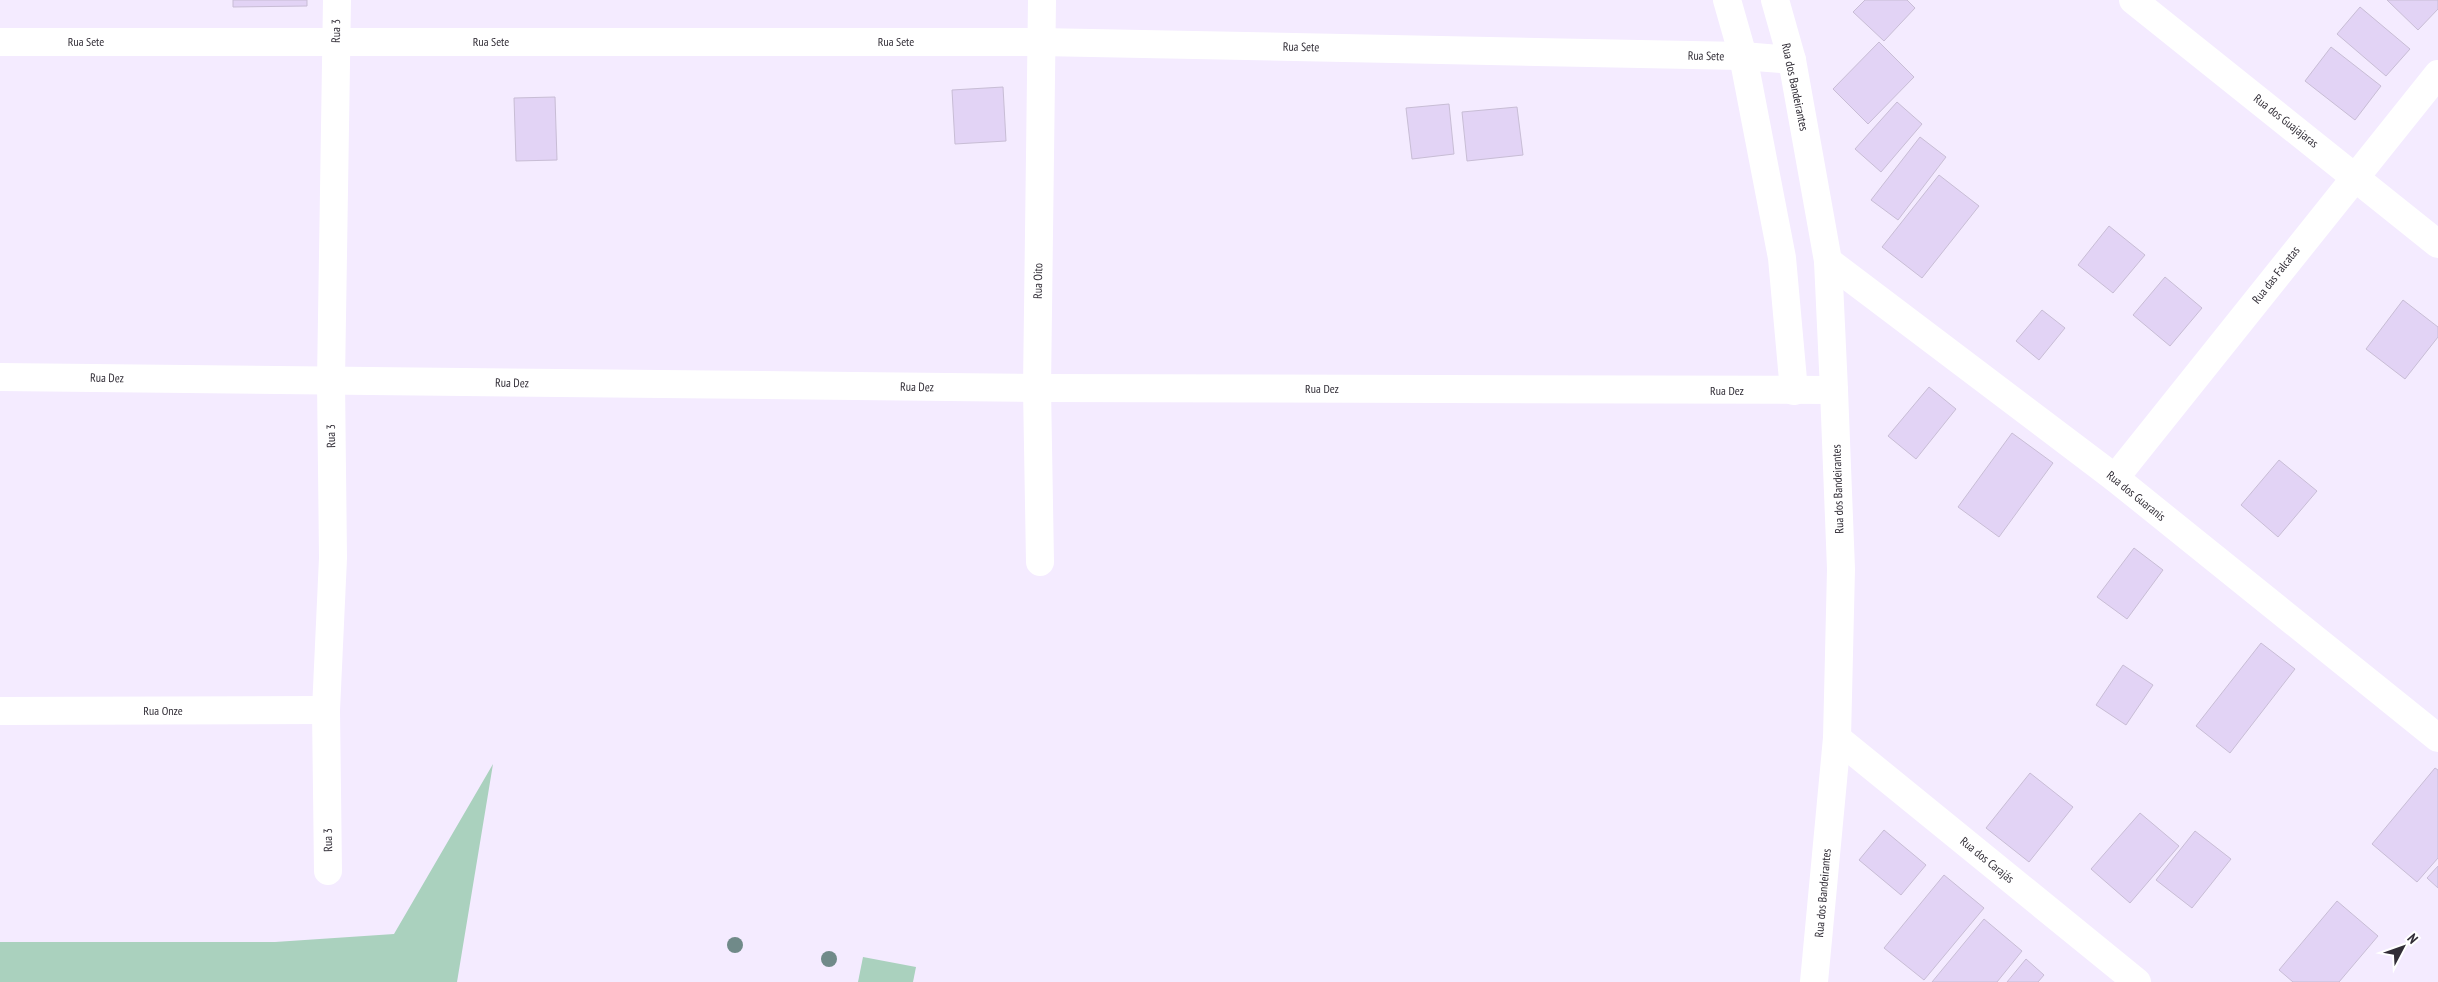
<svg xmlns="http://www.w3.org/2000/svg" width="2438" height="982" font-family="'PT Sans Narrow',sans-serif">
<style>
.green{fill:#aad1be}
.building{fill:#e2d3f5;stroke:#c8bdd5}
.lines{fill:none;stroke-linecap:round;stroke-linejoin:round}
.minor{stroke:#fff;stroke-width:28}
.tree{fill:#708a89}
.labels{text-anchor:middle;stroke-width:4.5;stroke-linejoin:round;paint-order:stroke}
.street-label{font-size:12px;fill:#312d36;stroke:#fff}
</style>
<rect width="100%" height="100%" fill="#f4ebff"/>
<g class="green">
<polygon points="493,764 457,982 0,982 0,942 275,942 394,934"/>
<polygon points="863,957 916,967 913,982 858,982"/>
</g>
<g class="building">
<polygon points="233,0 307,0 307,6 233,7"/>
<polygon points="1865,0 1907,0 1915,8 1884,41 1853,12"/>
<polygon points="2387,0 2438,0 2438,9 2418,30"/>
<polygon points="2360,7 2410,49 2386,76 2337,34"/>
<polygon points="1879,42 1914,77 1868,124 1833,89"/>
<polygon points="2331,47 2381,86 2355,120 2305,81"/>
<polygon points="1003,87 1006,141 955,144 952,90"/>
<polygon points="555,97 557,160 516,161 514,98"/>
<polygon points="1897,102 1922,124 1881,172 1855,149"/>
<polygon points="1449,104 1454,154 1412,159 1406,108"/>
<polygon points="1517,107 1523,155 1467,161 1462,112"/>
<polygon points="1920,137 1946,157 1898,220 1871,200"/>
<polygon points="1939,175 1979,206 1922,278 1882,247"/>
<polygon points="2109,226 2145,255 2113,293 2078,265"/>
<polygon points="2165,277 2202,308 2170,346 2133,315"/>
<polygon points="2403,300 2438,327 2438,337 2405,379 2366,349"/>
<polygon points="2042,310 2065,328 2039,360 2016,341"/>
<polygon points="1929,387 1956,409 1916,459 1888,436"/>
<polygon points="2012,433 2053,463 1999,537 1958,507"/>
<polygon points="2279,460 2317,491 2278,537 2241,505"/>
<polygon points="2134,548 2163,570 2127,619 2097,597"/>
<polygon points="2261,643 2295,669 2230,753 2196,726"/>
<polygon points="2123,665 2153,685 2126,725 2096,705"/>
<polygon points="2435,768 2438,770 2438,858 2417,882 2372,844"/>
<polygon points="2030,773 2073,807 2029,862 1986,828"/>
<polygon points="2140,813 2179,846 2130,903 2091,869"/>
<polygon points="1884,830 1926,865 1901,895 1859,860"/>
<polygon points="2195,831 2231,859 2192,908 2156,880"/>
<polygon points="2438,866 2438,888 2427,878"/>
<polygon points="1944,875 1984,908 1924,980 1884,948"/>
<polygon points="2337,901 2378,936 2339,982 2293,982 2279,970"/>
<polygon points="1984,919 2022,951 1997,982 1932,982"/>
<polygon points="2026,959 2044,975 2038,982 2007,982"/>
</g>
<g class="lines">
<g class="minor">
<polyline points="1727,0 1743,56 1782,258 1794,391"/>
<polyline points="1775,0 1792,60 1828,261 1834,390 1841,569 1837,738 1814,982"/>
<polyline points="2133,0 2438,244"/>
<polyline points="0,42 1040,42 1743,56 1792,60"/>
<polyline points="1828,261 2115,478 2438,738"/>
<polyline points="0,377 1037,388 1834,390"/>
<polyline points="2115,478 2438,74"/>
<polyline points="1040,562 1037,388 1042,0"/>
<polyline points="0,711 326,710"/>
<polyline points="1837,738 2137,982"/>
<polyline points="328,871 326,710 333,558 331,381 337,0"/>
</g>
</g>
<g class="tree">
<circle cx="735" cy="945" r="8"/>
<circle cx="829" cy="959" r="8"/>
</g>
<g class="labels">
<g class="street-label">
<text transform="translate(336 31) rotate(-89)" y="4">Rua 3</text>
<text x="86" y="46">Rua Sete</text>
<text x="491" y="46">Rua Sete</text>
<text x="896" y="46">Rua Sete</text>
<text transform="translate(1301 47) rotate(1)" y="4">Rua Sete</text>
<text transform="translate(1706 56) rotate(1)" y="4">Rua Sete</text>
<text transform="translate(1795 87) rotate(78)" y="4">Rua dos Bandeirantes</text>
<text transform="translate(2286 121) rotate(38)" y="4">Rua dos Guajajaras</text>
<text transform="translate(2276 275) rotate(-52)" y="4">Rua das Falcatas</text>
<text transform="translate(1038 281) rotate(-89)" y="4">Rua Oito</text>
<text transform="translate(107 378) rotate(1)" y="4">Rua Dez</text>
<text transform="translate(512 383) rotate(1)" y="4">Rua Dez</text>
<text transform="translate(917 387) rotate(1)" y="4">Rua Dez</text>
<text x="1322" y="393">Rua Dez</text>
<text x="1727" y="395">Rua Dez</text>
<text transform="translate(331 436) rotate(-91)" y="4">Rua 3</text>
<text transform="translate(1838 489) rotate(-92)" y="4">Rua dos Bandeirantes</text>
<text transform="translate(2136 496) rotate(39)" y="4">Rua dos Guaranis</text>
<text x="163" y="715">Rua Onze</text>
<text transform="translate(328 840) rotate(-91)" y="4">Rua 3</text>
<text transform="translate(1987 860) rotate(39)" y="4">Rua dos Carajás</text>
<text transform="translate(1823 893) rotate(-85)" y="4">Rua dos Bandeirantes</text>
</g>
</g>
<g transform="translate(2403 947) rotate(49)" stroke="#ffffff" stroke-width="4" paint-order="stroke">
<path d="M0-4L9 19L0 12L-9 19Z" fill="#312d36"/>
<text y="-8" font-size="14" font-weight="bold" text-anchor="middle" fill="#312d36">N</text>
</g>
</svg>
